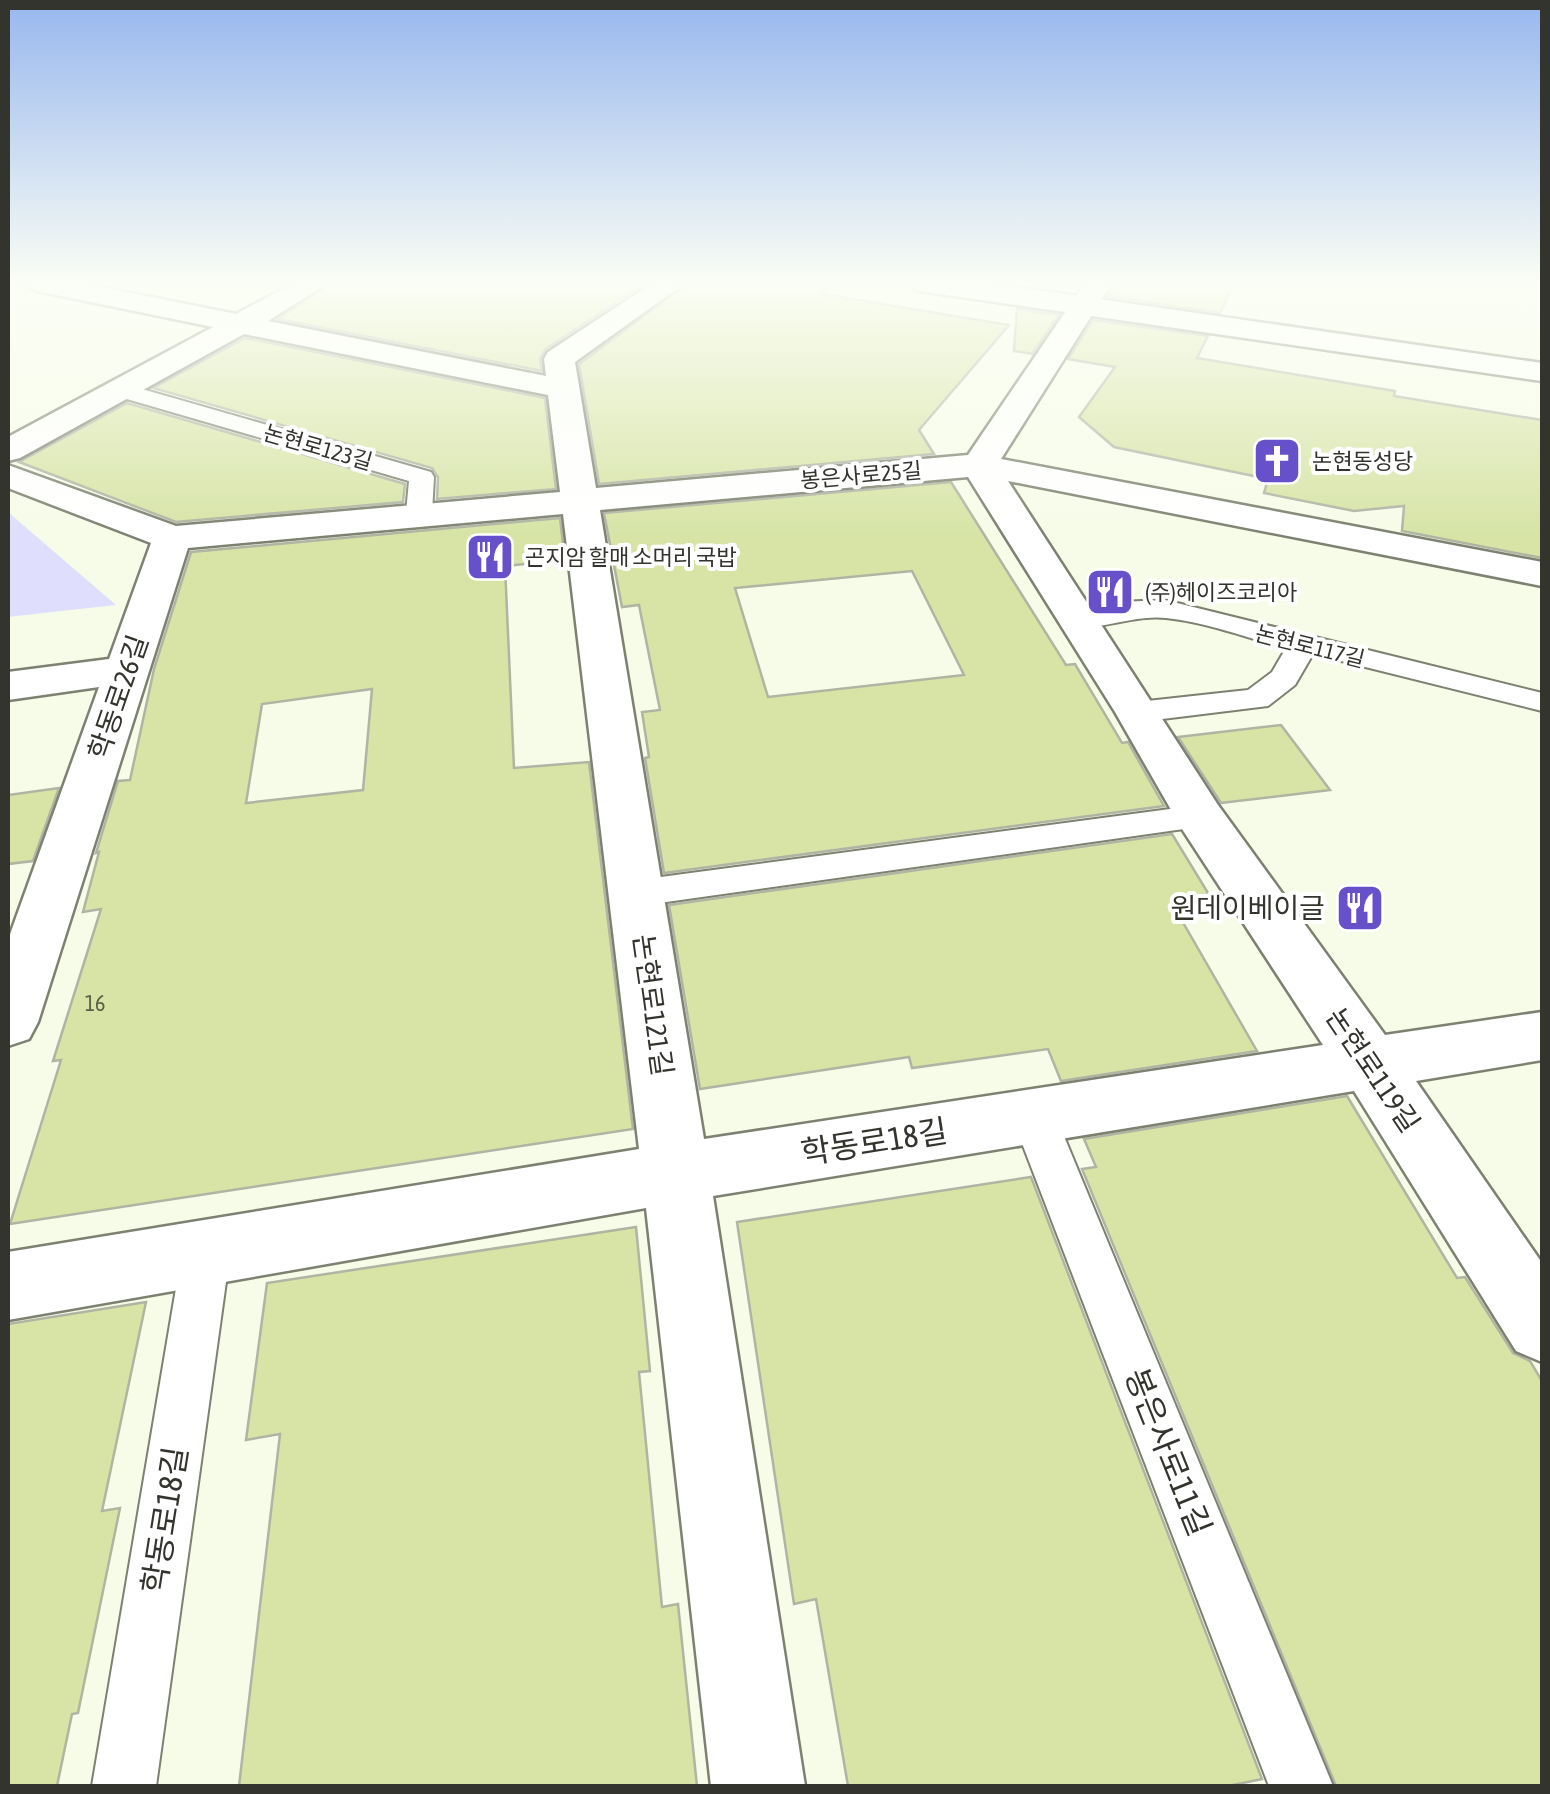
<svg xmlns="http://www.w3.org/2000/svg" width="1550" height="1794" font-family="'Asap Condensed','Noto Sans KR',sans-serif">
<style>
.green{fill:#dfdffd}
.building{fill:#d7e4a6;stroke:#b0b4a3;stroke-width:2.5;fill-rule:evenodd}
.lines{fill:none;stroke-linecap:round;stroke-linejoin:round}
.service-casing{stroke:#7d8171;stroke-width:4}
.minor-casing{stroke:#7d8171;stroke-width:5}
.primary-casing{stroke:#7d8171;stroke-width:5}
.service{fill:#fff;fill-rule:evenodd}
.minor{fill:#fff;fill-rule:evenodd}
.primary{fill:#fff;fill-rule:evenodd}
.labels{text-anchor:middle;stroke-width:8;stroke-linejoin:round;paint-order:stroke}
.far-street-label{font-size:22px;fill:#32342d;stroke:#fff}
.far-poi-label{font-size:22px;fill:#32342d;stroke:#fff;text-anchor:start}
.number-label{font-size:22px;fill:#5b604b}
.street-label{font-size:28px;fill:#32342d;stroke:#fff}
.poi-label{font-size:28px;fill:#32342d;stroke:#fff;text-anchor:end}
.near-street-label{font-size:32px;fill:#32342d;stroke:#fff}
</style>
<rect width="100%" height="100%" fill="#f7fce9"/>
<polygon class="green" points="8,512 116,605 8,617"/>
<g class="building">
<polygon points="332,283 645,283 546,349 540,359 542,371 278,319"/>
<polygon points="689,283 833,283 822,294 1009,325 919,430 934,454 599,484 579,364"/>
<polygon points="1116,283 1234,283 1220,313 1108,296"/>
<polygon points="1017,309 1059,315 1032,354 1014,351"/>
<polygon points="1093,320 1208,336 1197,358 1395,391 1394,396 1542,420 1542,558 1402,531 1404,506 1354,511 1264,493 1268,479 1114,447 1079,417 1115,367 1068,359"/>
<polygon points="245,338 545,398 556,489 437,499 438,477 432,468 153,388"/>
<polygon points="127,403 405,484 403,502 176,522 19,462"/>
<path d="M951 482 1066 665 1075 664 1122 743 1128 742 1164 806 664 873 645 758 649 757 642 712 660 710 639 605 622 607 604 513ZM912 571 964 675 768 697 735 588Z"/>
<path d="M560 518 565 560 505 566 514 768 589 762 633 1129 10 1224 61 1060 53 1061 101 909 83 912 99 852 96 853 118 781 130 780 154 669 191 552ZM372 689 363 790 246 803 262 704Z"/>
<polygon points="1281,725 1330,790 1221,803 1178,737"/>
<polygon points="59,788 33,861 8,864 8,795"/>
<polygon points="1172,834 1216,906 1177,912 1257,1051 1061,1081 1048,1049 912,1068 909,1057 700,1089 669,905"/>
<polygon points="1347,1096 1457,1278 1465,1277 1513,1353 1530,1361 1542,1381 1542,1786 1336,1786 1082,1169 1096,1167 1084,1139"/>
<polygon points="1031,1177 1262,1779 1228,1786 848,1786 816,1599 794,1604 737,1222"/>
<polygon points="636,1227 650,1371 639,1372 662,1607 678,1604 697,1786 239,1786 280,1434 246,1440 267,1283"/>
<polygon points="146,1302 102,1511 120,1508 78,1713 72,1714 57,1786 8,1786 8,1324"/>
</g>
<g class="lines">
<g class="service-casing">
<g id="service">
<polygon points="121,383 431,472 434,477 432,513 419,521 410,518 406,513 409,481 113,395 110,390 113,385"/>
<path d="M1165 600 1542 693V711L1313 654 1295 685 1268 706 1138 722 1127 719 1122 712 1127 705 1138 702 1248 690 1272 672 1286 648C1247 638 1206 622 1166 618 1134 614 1094 633 1066 626L1061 620 1066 614 1119 602Z"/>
<polygon points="1200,805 1212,809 1218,817 1212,825 638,906 625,902 619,893 625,884 638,880"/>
<polygon points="1034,1098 1050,1104 1056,1117 1333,1786 1269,1786 1012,1117 1018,1104"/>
<polygon points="206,1231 223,1237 230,1253 156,1786 92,1786 182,1253 189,1237"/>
</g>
</g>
<g class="minor-casing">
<path id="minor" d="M24 283H81L236 314 294 283H328L268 321 546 376 544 359 548 352 653 283H685L575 362 596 488 968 455 1085 283H1112L1001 459 1542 562V586L1008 481 1218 805 1385 1035 1542 1012V1060L1416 1081 1542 1263V1362L1516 1351 1354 1091 713 1196 805 1786H711L646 1208 8 1320V1252L639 1149 563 514 188 548 38 1022 29 1039 8 1046V940L99 687 8 700V672L109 659 151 543 8 488V465L176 526 560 492 548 395 244 334 20 458 8 461V437L213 327 37 291ZM968 477 1115 712 1182 829 1323 1045 704 1139 600 510Z"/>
</g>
<g class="primary-casing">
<polygon id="primary" points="906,283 989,283 1542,363 1542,381 919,291"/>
</g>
<use href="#service" class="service"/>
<use href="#minor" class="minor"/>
<use href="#primary" class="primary"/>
</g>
<linearGradient id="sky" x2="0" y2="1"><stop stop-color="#97b7ee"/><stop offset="0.53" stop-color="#fbfef5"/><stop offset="1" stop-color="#fbfef5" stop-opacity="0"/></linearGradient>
<rect width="1550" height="535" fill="url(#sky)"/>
<defs>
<g id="church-square" transform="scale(2.5)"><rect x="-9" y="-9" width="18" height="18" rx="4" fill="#6651ca" stroke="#fff"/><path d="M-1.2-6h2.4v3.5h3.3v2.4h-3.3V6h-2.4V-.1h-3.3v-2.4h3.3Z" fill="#fff"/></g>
<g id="restaurant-square" transform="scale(2.5)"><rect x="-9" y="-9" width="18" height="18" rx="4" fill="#6651ca" stroke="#fff"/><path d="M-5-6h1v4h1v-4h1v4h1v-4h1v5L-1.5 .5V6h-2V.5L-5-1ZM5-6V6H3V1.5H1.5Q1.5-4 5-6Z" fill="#fff"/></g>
</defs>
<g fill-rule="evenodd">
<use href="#church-square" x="1277" y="461"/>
<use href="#restaurant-square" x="490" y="557"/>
<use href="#restaurant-square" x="1110" y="592"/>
<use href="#restaurant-square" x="1360" y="908"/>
</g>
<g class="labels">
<g class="far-street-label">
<text transform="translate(318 447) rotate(16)" y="8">논현로123길</text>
<text transform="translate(861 475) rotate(-5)" y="8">봉은사로25길</text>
<text transform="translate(1310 646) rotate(14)" y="8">논현로117길</text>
</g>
<g class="far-poi-label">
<text x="1312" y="469">논현동성당</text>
<text x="525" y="565">곤지암 할매 소머리 국밥</text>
<text x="1145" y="600">(주)헤이즈코리아</text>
</g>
<g class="number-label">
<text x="95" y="1011">16</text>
</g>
<g class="street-label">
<text transform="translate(118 697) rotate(-71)" y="10">학동로26길</text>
<text transform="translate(653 1005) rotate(82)" y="10">논현로121길</text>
<text transform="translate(1373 1070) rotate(56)" y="10">논현로119길</text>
</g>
<g class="poi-label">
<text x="1325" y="918">원데이베이글</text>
</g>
<g class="near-street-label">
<text transform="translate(874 1142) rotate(-9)" y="11">학동로18길</text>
<text transform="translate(1168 1452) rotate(68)" y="11">봉은사로11길</text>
<text transform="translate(165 1520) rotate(-81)" y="11">학동로18길</text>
</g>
</g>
<rect width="1550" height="1794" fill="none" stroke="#32342d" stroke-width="20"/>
</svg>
